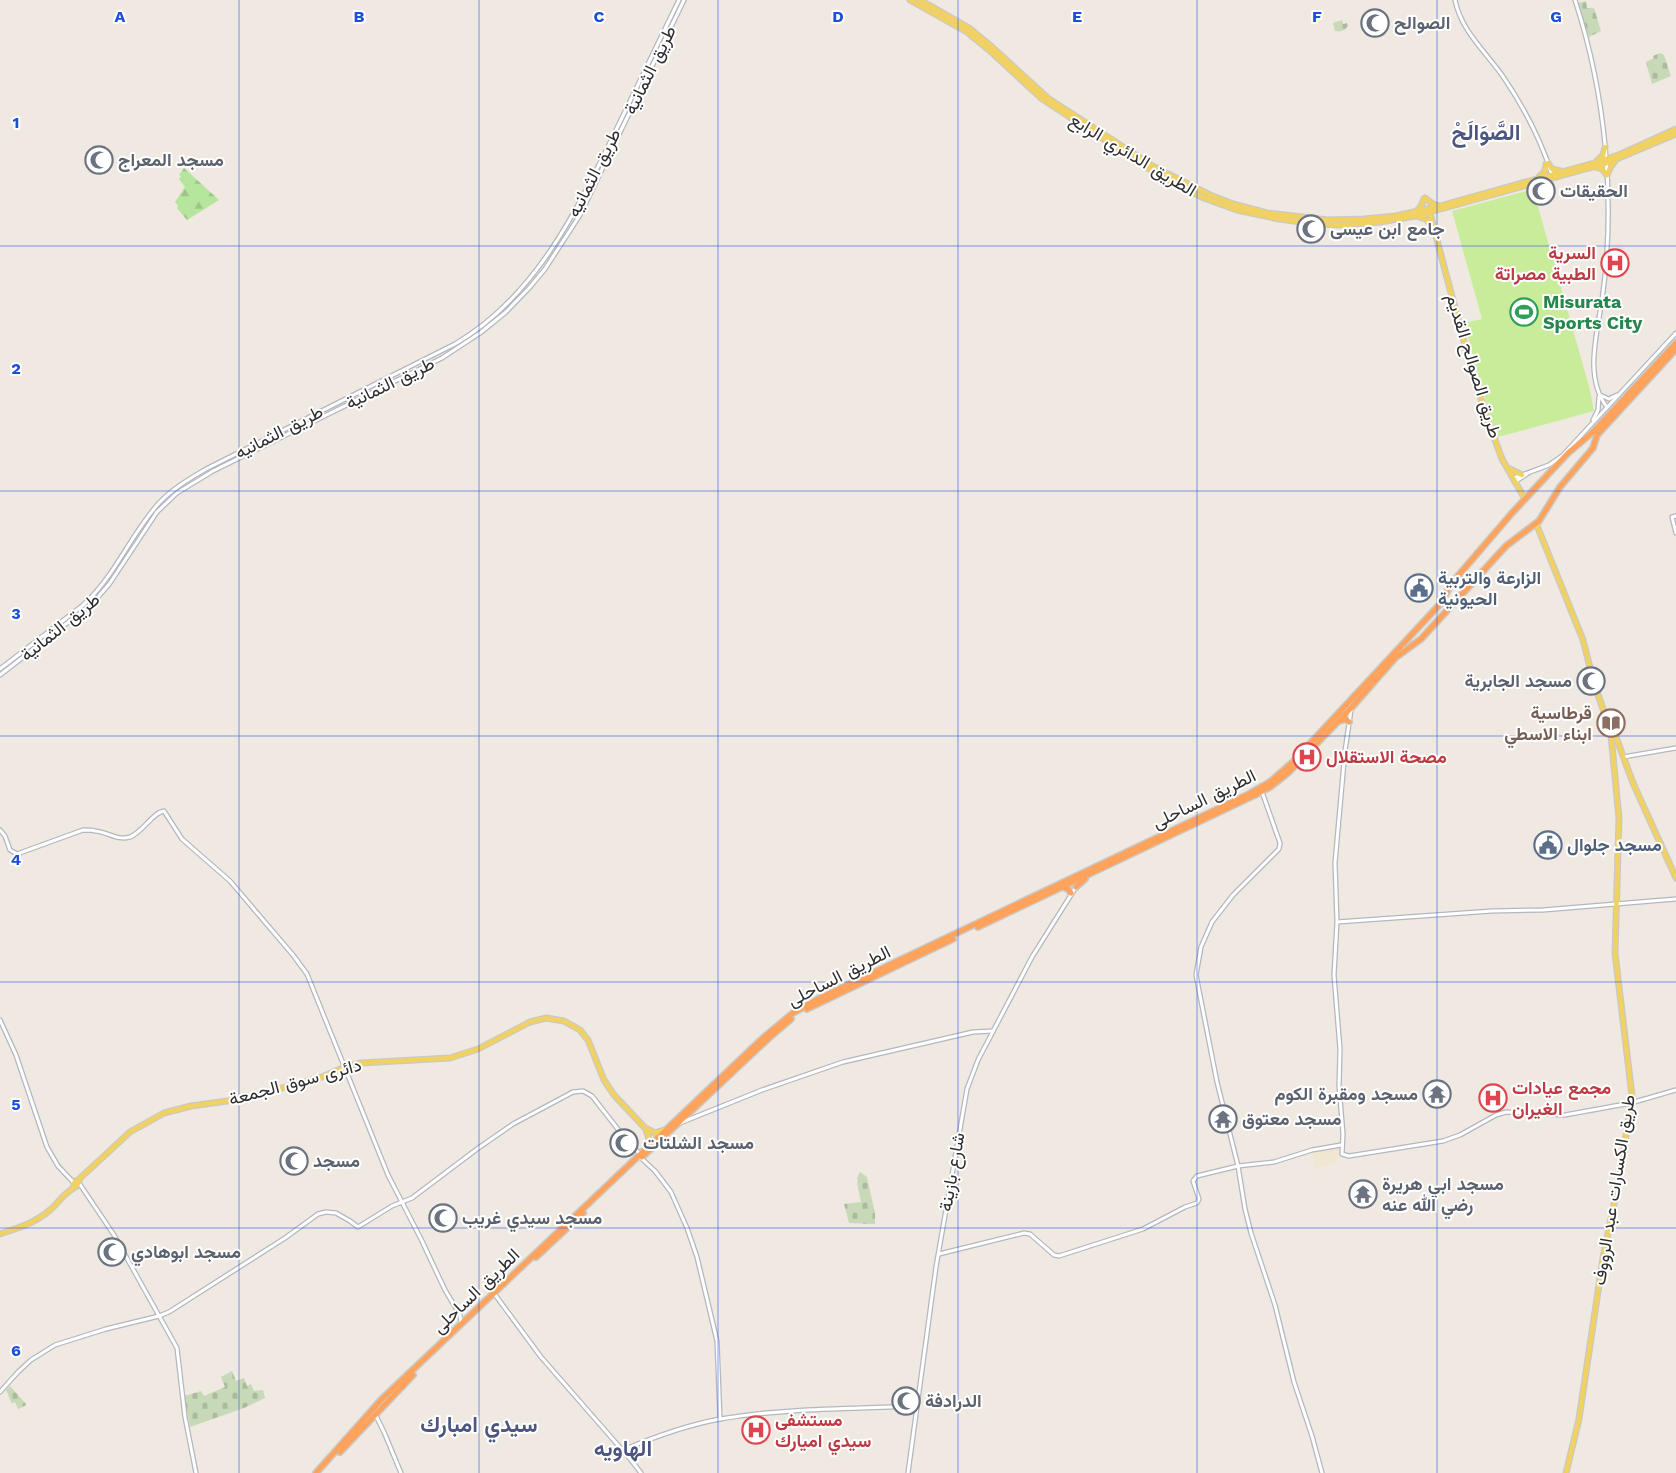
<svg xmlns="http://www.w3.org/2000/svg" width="1676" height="1473" font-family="'Work Sans',Vazirmatn,sans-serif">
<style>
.education{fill:#f0e6d1}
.medical{fill:#f5dfe0}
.forest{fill:url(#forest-firs)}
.cemetery{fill:url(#cemetery-stones)}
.pitch{fill:#c9ec9a}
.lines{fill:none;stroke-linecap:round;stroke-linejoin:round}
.minor-casing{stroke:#b4b7c1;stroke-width:5.5}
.major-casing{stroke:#c9c9c9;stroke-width:7}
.highway-casing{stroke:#c9c9c9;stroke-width:8}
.minor{stroke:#fff;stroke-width:3}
.major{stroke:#f2d163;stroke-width:4.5}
.highway{stroke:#ffa35c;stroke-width:5}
.grid{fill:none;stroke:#1d4ed8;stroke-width:1;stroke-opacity:0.55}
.labels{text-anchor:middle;stroke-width:4;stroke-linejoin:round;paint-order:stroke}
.worship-label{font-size:18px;font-weight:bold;fill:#5b616d;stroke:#fff;text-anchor:start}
.street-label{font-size:18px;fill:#2e2e2e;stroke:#fff}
.health-label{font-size:18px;font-weight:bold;fill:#be3a42;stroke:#fff;text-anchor:start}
.leisure-label{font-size:18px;font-weight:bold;fill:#27864d;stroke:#fff;text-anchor:start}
.service-label{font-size:18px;font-weight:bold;fill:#4e5e75;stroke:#fff;text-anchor:start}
.education-label{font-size:18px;font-weight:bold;fill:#785e54;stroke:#fff;text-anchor:end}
.district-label{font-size:22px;font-weight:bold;fill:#4d5680;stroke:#fff}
.grid-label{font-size:16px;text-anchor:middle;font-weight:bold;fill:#1d4ed8;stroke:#fff;stroke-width:4;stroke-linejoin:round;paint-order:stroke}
</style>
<defs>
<pattern id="forest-firs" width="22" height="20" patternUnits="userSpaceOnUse" patternTransform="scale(1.25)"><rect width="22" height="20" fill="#b6e59e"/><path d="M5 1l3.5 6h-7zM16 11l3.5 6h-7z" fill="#9dc588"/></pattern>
<pattern id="cemetery-stones" width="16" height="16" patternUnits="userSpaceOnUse" patternTransform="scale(1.25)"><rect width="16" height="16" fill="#c8d9b8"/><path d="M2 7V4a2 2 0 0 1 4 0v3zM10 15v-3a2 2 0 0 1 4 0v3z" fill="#acbb9e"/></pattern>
</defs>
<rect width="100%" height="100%" fill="#efe9e1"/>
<polygon class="education" points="1340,1145 1338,1161 1315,1169 1312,1150"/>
<g class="medical">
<polygon points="1619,242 1630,256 1610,271 1611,250"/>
<polygon points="1500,1090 1502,1102 1487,1108 1484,1094"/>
<polygon points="763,1419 765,1439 748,1441 747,1421"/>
</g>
<polygon class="forest" points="184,168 219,200 187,220 177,208 178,206 175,202 185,187 179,179 181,176 179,175"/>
<g class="cemetery">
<polygon points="1586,1 1587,8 1594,8 1601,31 1589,37 1578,3"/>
<path d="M1342 20 1343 24 1347 23 1348 26C1344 31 1341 32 1335 31L1333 23Z"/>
<polygon points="1660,53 1664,55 1671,76 1652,84 1646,62 1654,58 1653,56"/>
<path d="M860 1172 867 1177 875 1213V1224L849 1223 844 1204 861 1202C860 1193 854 1180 860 1172Z"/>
<polygon points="232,1371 236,1381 244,1378 247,1386 251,1384 254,1391 263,1390 265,1398 244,1408 190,1427 184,1396 201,1391 204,1396 225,1387 221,1377"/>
<polygon points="10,1386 26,1404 25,1406 18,1409 15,1402 12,1404 6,1390"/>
</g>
<polygon class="pitch" points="1533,189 1590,390 1594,411 1498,437 1490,416 1464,323 1482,319 1452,211"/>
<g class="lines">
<g class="minor-casing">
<g id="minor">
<path d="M1455 0C1461 31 1487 53 1504 78 1525 109 1541 140 1552 175"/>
<path d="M1575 0C1606 95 1616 201 1602 300 1597 334 1584 378 1607 407"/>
<polyline points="1600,395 1609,399 1617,395"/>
<polyline points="1593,420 1598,410 1599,397"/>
<polyline points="1514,478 1549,465 1562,456 1676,333"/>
<polyline points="1516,481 1527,474"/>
<polyline points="1676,516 1672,517 1676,533"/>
<path d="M0 669 82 606C115 577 130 535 159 503 172 489 189 479 206 469L455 344C537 296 578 208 618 126 638 84 659 42 679 0"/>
<polyline points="0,675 93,603 110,583 157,512 177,493 213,471 442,358 480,333 506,312 530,287 545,269 580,215 684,0"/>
<polyline points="1351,710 1345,751 1335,863 1337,922 1334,975 1340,1049 1339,1086 1343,1134 1342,1154 1349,1156 1443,1141 1460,1135 1496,1115 1506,1112 1565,1115 1631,1103 1676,1090"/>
<polyline points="1623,757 1676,748"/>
<polyline points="1262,792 1280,843 1279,849 1233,895 1212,922 1201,947 1196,975 1217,1082 1238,1166 1245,1209 1251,1233 1275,1305 1294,1382 1312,1436 1322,1473"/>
<path d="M0 830 5 836 10 850 17 854 83 830C87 830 92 830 95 831 108 832 117 841 130 837 143 832 153 812 164 811L182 839 230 881 293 955 307 974 388 1175 421 1239 445 1290 460 1315 461 1324"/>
<polyline points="1337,922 1492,911 1543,910 1676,899"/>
<polyline points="0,1020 16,1055 47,1147 58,1166 74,1183"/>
<polyline points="680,1123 762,1090 843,1062 973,1032 993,1031"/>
<polyline points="641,1158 655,1171 671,1192 687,1228 697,1257 717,1341 720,1419"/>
<polyline points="79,1183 114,1235 177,1348 185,1417 196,1473"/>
<polyline points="939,1254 1024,1233 1030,1234 1054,1255 1059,1256 1143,1229 1185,1207 1197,1203 1199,1199 1193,1181 1197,1176 1238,1166 1274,1162 1312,1150 1341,1145"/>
<polyline points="496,1296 541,1357 631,1460 641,1473"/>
<polyline points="0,1392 18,1372 31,1360 55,1345 106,1329 159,1316 169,1312 285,1238 318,1214 326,1212 336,1213 350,1221 358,1227 392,1206 412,1198 477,1149 513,1124 573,1092 583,1091 592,1096 624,1137 640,1154"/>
<polyline points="375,1414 384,1432 401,1473"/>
<path d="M623 1450C654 1437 687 1425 720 1419 783 1408 854 1409 917 1406"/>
<polyline points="908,1473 936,1267 967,1089 978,1060 1032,957 1076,887"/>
</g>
</g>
<g class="major-casing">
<g id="major">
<polyline points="910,0 967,32 989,50 1041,98 1146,167 1179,186 1204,198 1237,210 1279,219 1316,224 1342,225 1380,222 1415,216 1607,163 1676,134"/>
<polyline points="920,0 969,28 992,47 1049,99 1154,167 1210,195 1233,204 1267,213 1328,220 1364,219 1396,216 1440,206 1594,163 1621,154 1676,129"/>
<polyline points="1597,161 1603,155 1605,147"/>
<polyline points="1548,163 1552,169 1560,171"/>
<polyline points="1595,167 1602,169 1607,175"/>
<polyline points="1607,175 1610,168 1615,161"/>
<polyline points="1539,177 1545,171 1546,164"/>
<polyline points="1425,198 1433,204 1439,206"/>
<polyline points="1429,210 1467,353 1485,412 1502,459 1525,499"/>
<polyline points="1417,211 1421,206 1424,199"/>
<polyline points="1419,217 1426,219 1432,226"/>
<polyline points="1510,469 1522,475"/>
<polyline points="1536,523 1583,640 1594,683 1604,712 1610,721 1633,783 1676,878"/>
<polyline points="646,1130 649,1139 646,1148"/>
<polygon points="75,1181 79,1182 77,1185 74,1184"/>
<polyline points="77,1181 130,1132 164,1113 191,1106 242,1099 322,1077 345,1067 361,1063 450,1058 478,1049 530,1022 546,1018 564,1021 580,1030 588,1040 604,1080 614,1095 645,1128 655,1133 664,1130"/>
<path d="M0 1234C18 1228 35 1223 50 1210 59 1202 66 1191 77 1186"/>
<polyline points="1566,1473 1579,1419 1603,1258 1620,1175 1632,1096 1615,953 1619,818 1610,725"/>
</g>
</g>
<g class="highway-casing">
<g id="highway">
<polyline points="1339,721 1346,719 1349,722"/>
<polyline points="1062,887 1068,889 1071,893"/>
<polyline points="1076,887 1085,879"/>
<polyline points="978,927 1255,795 1270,787 1289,772 1352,707 1395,658 1421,639 1506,546 1539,521 1560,487 1593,448 1597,435 1676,349"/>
<polyline points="807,1009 953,939"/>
<polyline points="642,1157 770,1037 791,1019"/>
<polyline points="536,1257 583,1213"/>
<polyline points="340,1452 413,1375"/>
<polyline points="316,1473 381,1400 402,1380 763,1038 793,1013 820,998 1249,794 1270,782 1293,762 1442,602 1451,584 1512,513 1568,453 1594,431 1676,343"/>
</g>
</g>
<use href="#minor" class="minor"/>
<use href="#major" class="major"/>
<use href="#highway" class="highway"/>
</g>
<path class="grid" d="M239 0V1473M479 0V1473M718 0V1473M958 0V1473M1197 0V1473M1437 0V1473M0 246H1676M0 491H1676M0 736H1676M0 982H1676M0 1228H1676"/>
<defs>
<g id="mosque-ring" transform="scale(1.4375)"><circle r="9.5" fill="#fff" stroke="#6b7280" stroke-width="1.5"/><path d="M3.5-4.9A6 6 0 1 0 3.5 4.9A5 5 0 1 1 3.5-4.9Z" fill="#6b7280"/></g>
<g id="hospital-ring" transform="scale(1.4375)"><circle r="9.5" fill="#fff" stroke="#e0444e" stroke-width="1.5"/><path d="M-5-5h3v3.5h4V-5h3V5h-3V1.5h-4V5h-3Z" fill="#e0444e"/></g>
<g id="stadium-ring" transform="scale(1.4375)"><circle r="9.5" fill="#fff" stroke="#2e9e5b" stroke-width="1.5"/><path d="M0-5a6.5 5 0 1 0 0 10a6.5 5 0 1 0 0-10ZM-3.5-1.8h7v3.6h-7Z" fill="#2e9e5b"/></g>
<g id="civic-ring" transform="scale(1.4375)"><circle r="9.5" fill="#fff" stroke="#5c6f8a" stroke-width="1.5"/><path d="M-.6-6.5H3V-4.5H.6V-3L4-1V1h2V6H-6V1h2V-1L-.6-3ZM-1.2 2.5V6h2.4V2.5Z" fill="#5c6f8a"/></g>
<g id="library-ring" transform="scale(1.4375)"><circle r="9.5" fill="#fff" stroke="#8d6e63" stroke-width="1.5"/><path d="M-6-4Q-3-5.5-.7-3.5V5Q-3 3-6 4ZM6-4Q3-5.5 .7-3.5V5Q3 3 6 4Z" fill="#8d6e63"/></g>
<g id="temple-ring" transform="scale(1.4375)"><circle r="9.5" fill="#fff" stroke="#6b7280" stroke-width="1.5"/><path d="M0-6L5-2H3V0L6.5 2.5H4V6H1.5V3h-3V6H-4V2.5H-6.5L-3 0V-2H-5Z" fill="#6b7280"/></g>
</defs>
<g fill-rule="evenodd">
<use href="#mosque-ring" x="1375" y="23"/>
<use href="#mosque-ring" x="99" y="160"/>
<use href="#mosque-ring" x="1541" y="191"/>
<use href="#mosque-ring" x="1311" y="229"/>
<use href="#hospital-ring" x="1615" y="263"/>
<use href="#stadium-ring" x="1524" y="312"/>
<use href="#civic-ring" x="1419" y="588"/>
<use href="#mosque-ring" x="1591" y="681"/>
<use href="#library-ring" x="1611" y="723"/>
<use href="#hospital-ring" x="1307" y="757"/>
<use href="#civic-ring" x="1548" y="845"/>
<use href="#temple-ring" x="1437" y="1094"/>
<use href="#hospital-ring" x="1493" y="1098"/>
<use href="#temple-ring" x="1223" y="1119"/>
<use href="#mosque-ring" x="624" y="1143"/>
<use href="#mosque-ring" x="294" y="1161"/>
<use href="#temple-ring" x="1363" y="1194"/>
<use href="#mosque-ring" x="443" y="1218"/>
<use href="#mosque-ring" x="112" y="1252"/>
<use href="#mosque-ring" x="906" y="1401"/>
<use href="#hospital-ring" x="756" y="1430"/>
</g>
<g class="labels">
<g class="worship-label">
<text x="1394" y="29">الصوالح</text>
<text x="118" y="166">مسجد المعراج</text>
<text x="1560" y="197">الحقيقات</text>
<text x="1330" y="235">جامع ابن عيسى</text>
<text x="1572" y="687" text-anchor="end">مسجد الجابرية</text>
<text x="1418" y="1100" text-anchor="end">مسجد ومقبرة الكوم</text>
<text x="1242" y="1125">مسجد معتوق</text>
<text x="643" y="1149">مسجد الشلتات</text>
<text x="313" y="1167">مسجد</text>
<text x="1382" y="1190">مسجد ابي هريرة<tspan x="1382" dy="21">رضي الله عنه</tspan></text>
<text x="462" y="1224">مسجد سيدي غريب</text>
<text x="131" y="1258">مسجد ابوهادي</text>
<text x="925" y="1407">الدرادفة</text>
</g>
<g class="street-label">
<text transform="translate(650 70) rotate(-64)" y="6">طريق الثمانية</text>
<text transform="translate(1133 155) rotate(31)" y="6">الطريق الدائري الرابع</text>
<text transform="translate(594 173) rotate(-63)" y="6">طريق الثمانيه</text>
<text transform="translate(1474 366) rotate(73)" y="6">طريق الصوالح القديم</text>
<text transform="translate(390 383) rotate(-26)" y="6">طريق الثمانية</text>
<text transform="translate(279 432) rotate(-27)" y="6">طريق الثمانيه</text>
<text transform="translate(60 627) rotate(-39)" y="6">طريق الثمانية</text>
<text transform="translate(1204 799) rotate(-26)" y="6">الطريق الساحلى</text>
<text transform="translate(839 976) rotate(-27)" y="6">الطريق الساحلى</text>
<text transform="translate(295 1082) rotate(-15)" y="6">دائرى سوق الجمعة</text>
<text transform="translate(952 1172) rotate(-80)" y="6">شارع بازينة</text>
<text transform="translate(1614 1190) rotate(-81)" y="6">طريق الكسارات عبد الرووف</text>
<text transform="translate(476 1291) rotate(-44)" y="6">الطريق الساحلى</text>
</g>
<g class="health-label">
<text x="1596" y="259" text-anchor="end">السرية<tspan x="1596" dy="21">الطبية مصراتة</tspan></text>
<text x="1326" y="763">مصحة الاستقلال</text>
<text x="1512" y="1094">مجمع عيادات<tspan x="1512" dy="21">الغيران</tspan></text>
<text x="775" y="1426">مستشفى<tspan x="775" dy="21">سيدي اميارك</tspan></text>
</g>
<g class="leisure-label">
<text x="1543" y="308">Misurata<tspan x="1543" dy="21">Sports City</tspan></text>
</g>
<g class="service-label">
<text x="1438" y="584">الزارعة والتربية<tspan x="1438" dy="21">الحيونية</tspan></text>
<text x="1567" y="851">مسجد جلوال</text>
</g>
<g class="education-label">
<text x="1592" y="719">قرطاسية<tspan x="1592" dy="21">ابناء الاسطي</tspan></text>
</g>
<g class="district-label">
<text x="1486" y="140">الصَّوَالَحْ</text>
<text x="479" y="1432">سيدي امبارك</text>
<text x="623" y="1456">الهاويه</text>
</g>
</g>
<g class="grid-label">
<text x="120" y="22">A</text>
<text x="359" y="22">B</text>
<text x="599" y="22">C</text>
<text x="838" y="22">D</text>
<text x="1077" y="22">E</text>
<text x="1317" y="22">F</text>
<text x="1556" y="22">G</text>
<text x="16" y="128">1</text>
<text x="16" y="374">2</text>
<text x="16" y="619">3</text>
<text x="16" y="865">4</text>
<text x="16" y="1110">5</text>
<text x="16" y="1356">6</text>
</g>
</svg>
